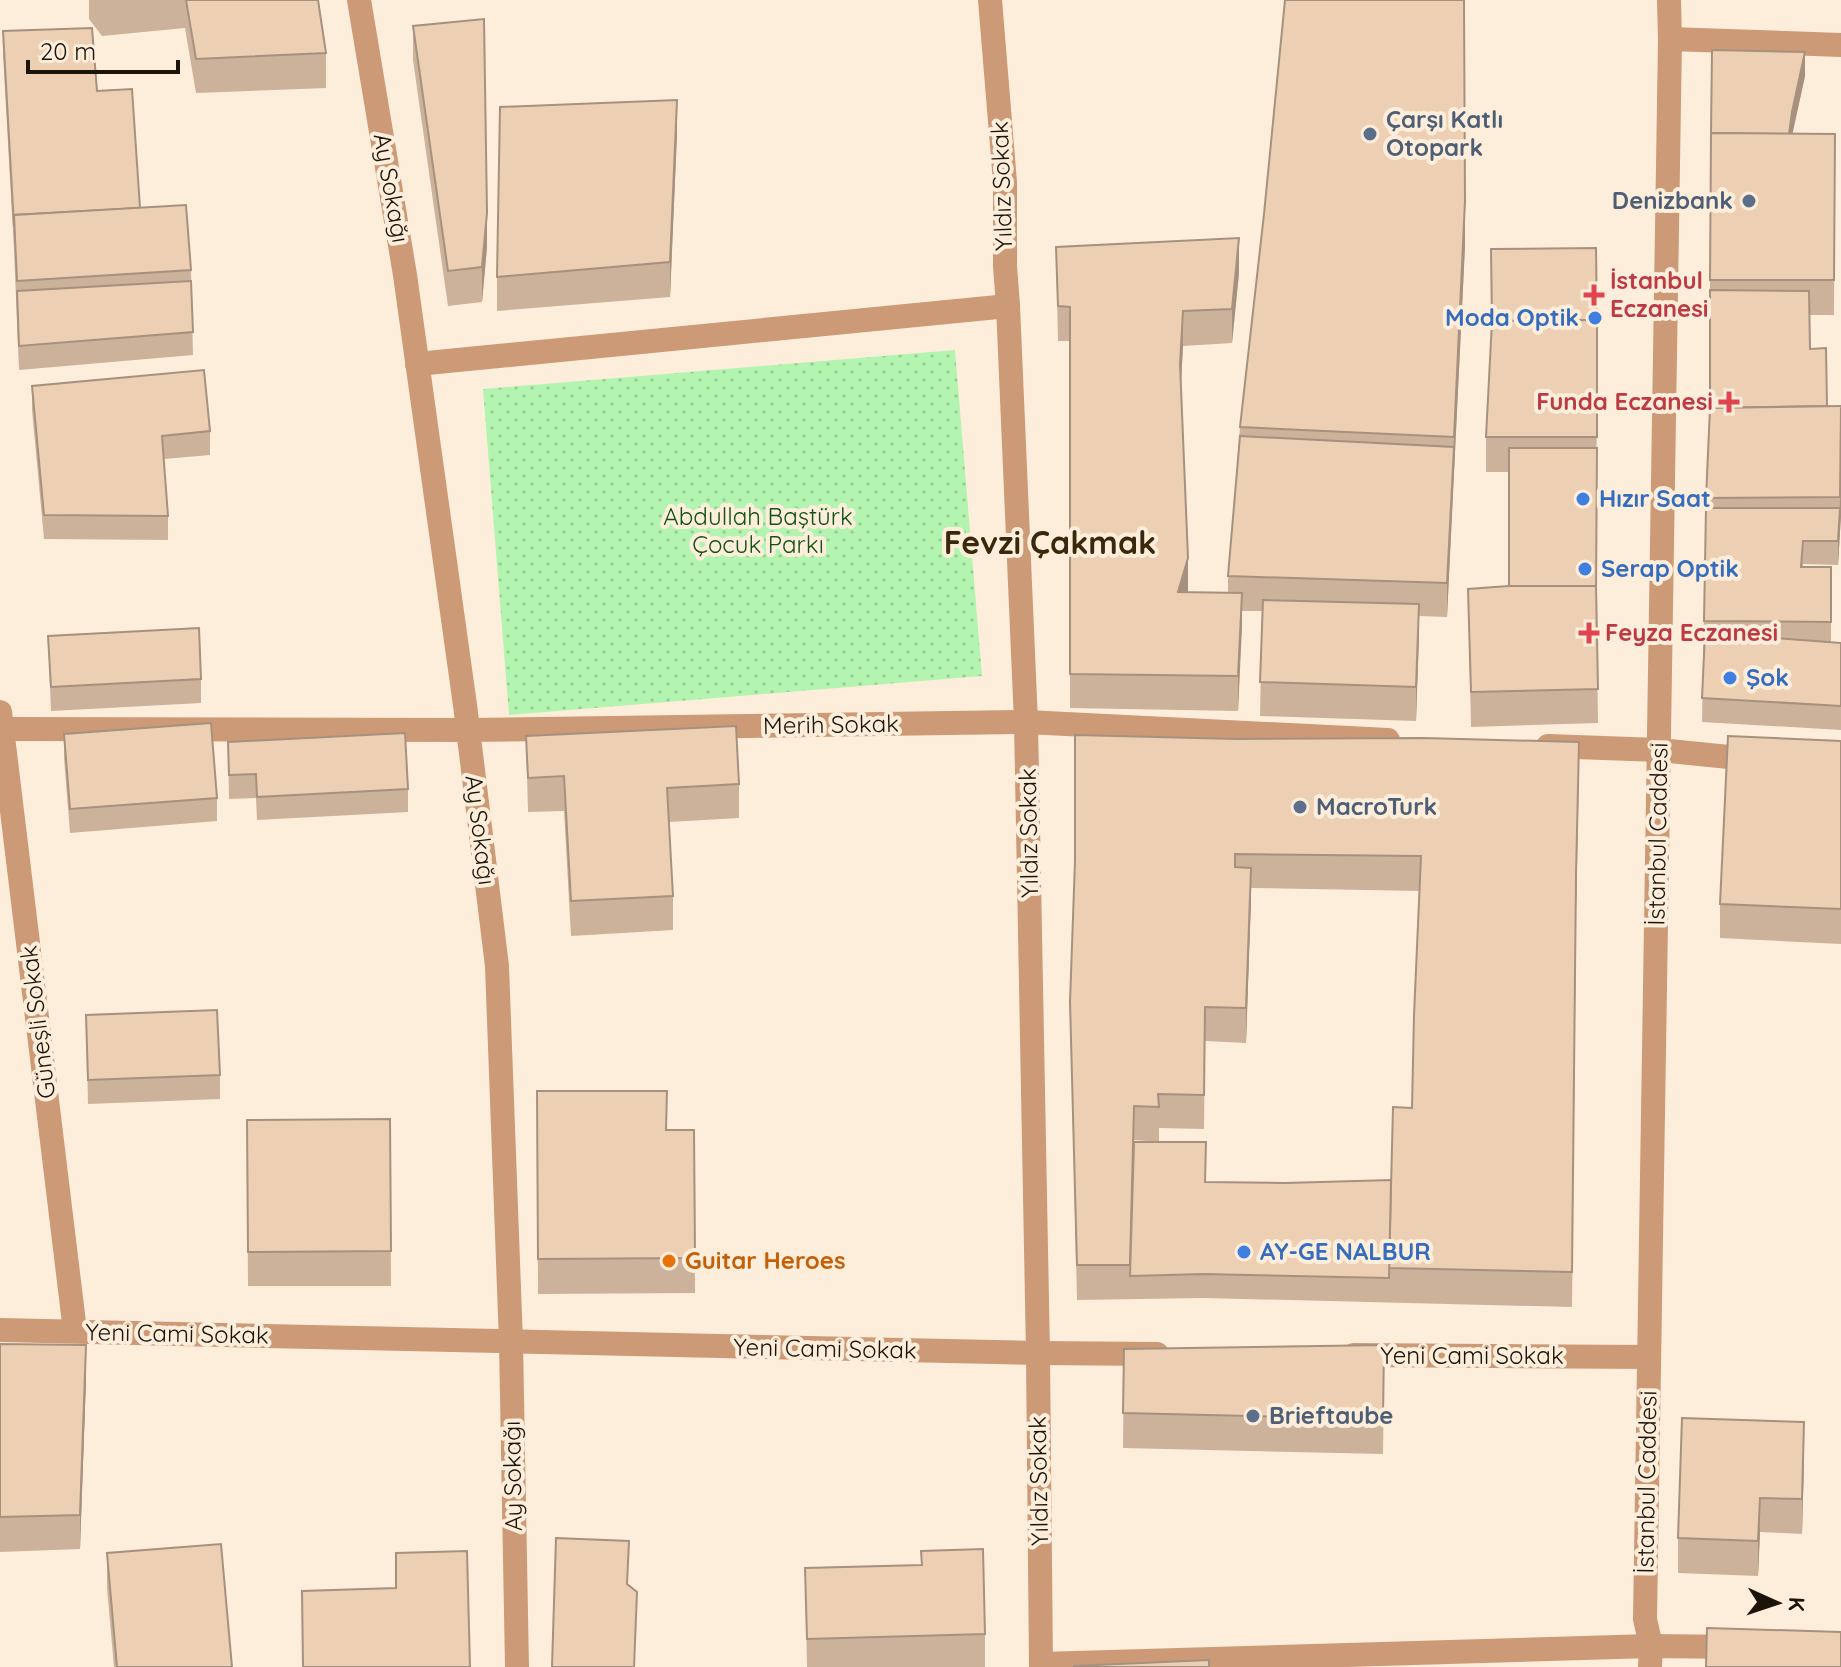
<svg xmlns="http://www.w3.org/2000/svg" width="1841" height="1667" font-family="Quicksand,sans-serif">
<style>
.park{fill:url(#park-dots)}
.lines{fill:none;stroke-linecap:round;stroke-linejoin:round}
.minor{stroke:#cc9a77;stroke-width:24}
.wall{fill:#ccb29b;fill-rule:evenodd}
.shaded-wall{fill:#a6917e}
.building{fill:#edcfb4;stroke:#a6917e;stroke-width:2}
.service-dot{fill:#5c6f8a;stroke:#fdeedb;stroke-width:3}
.health-dot{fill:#e0444e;stroke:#fdeedb;stroke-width:3}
.shop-dot{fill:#3f7fe0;stroke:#fdeedb;stroke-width:3}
.food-dot{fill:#e8710a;stroke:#fdeedb;stroke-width:3}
.labels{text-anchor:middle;stroke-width:8;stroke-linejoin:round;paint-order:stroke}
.service-label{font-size:24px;font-weight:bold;fill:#4e5e75;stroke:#fdeedb;text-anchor:start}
.street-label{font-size:24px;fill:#1c1409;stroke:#fdeedb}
.health-label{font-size:24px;font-weight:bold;fill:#be3a42;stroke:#fdeedb;text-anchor:start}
.shop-label{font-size:24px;font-weight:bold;fill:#366cbe;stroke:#fdeedb;text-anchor:start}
.park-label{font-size:24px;fill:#125315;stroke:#fdeedb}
.food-label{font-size:24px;font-weight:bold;fill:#c56008;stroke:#fdeedb;text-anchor:start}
.district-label{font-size:32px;font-weight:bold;fill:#3a280c;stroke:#fdeedb}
</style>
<defs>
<pattern id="park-dots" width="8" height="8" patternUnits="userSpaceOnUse" patternTransform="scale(2)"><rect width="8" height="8" fill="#b4f4b1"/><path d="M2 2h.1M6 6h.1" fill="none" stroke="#9ad097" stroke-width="1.8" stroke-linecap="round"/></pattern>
</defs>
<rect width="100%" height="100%" fill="#fdeedb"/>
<polygon class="park" points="955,350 982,676 509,715 483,389"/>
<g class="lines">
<g class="minor">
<polyline points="359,0 405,275 465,705 497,966 511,1342 517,1667"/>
<polyline points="990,0 1005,182 1005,266 1008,306 1026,722 1038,1353 1041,1667"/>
<polyline points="1670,39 1841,45"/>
<polyline points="417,364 1008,306"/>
<polyline points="0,712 75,1331"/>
<polyline points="2,729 468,730 1026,722 1388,740"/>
<polyline points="1548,746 1659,750 1759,760"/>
<polyline points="0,1330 1038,1353 1157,1354"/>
<polyline points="1354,1355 1649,1357"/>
<polyline points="1041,1664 1651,1646 1739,1647"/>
<polyline points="1650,1667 1651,1646 1645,1619 1670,39 1669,0"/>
</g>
</g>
<g class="wall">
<polygon points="89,0 318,0 326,53 326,88 196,93 185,28 102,36 89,19"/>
<polygon points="413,26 487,247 482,302 448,306 413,60"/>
<polygon points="3,31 97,91 140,208 191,270 193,355 19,370 14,250 3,54"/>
<polygon points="1805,76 1792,134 1835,134 1834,315 1809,315 1810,349 1827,406 1841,406 1841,515 1838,565 1803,564 1803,567 1831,567 1831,642 1841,643 1841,730 1702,722 1706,498 1710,411 1710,280"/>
<polygon points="677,134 670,297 497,311 497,277"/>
<polygon points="1465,246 1447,617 1419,616 1416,721 1260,716 1262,611 1242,611 1238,711 1070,708 1070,341 1058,341 1056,247 1239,273 1232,343 1183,346 1181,384 1188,592 1228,593 1228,576 1240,427"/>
<polygon points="1597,354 1596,595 1598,723 1471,727 1468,589 1509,586 1509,472 1486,472 1486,437"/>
<polygon points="32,386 210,431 210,455 164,459 168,516 168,540 44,539 32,410"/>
<polygon points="48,636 201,679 201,703 51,711"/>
<polygon points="64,734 217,798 217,821 70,833 64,758"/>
<polygon points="526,736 739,784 739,818 669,822 673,896 673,930 571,936 564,811 528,812"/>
<path d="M1237 739 1579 776 1576 909 1572 1307 1204 1298 1077 1300 1070 1002ZM1251 888 1420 891 1412 1108 1391 1180 1285 1183 1206 1182 1134 1142V1140L1159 1142V1128L1204 1129 1205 1041 1246 1043Z"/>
<polygon points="1841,741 1841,944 1720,938 1720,904"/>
<polygon points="228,742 408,789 408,812 257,820 256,798 229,799"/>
<polygon points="86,1015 220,1075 220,1099 88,1104"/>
<polygon points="537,1091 666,1130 694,1130 695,1293 538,1294"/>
<polygon points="390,1119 391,1286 248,1286 247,1120"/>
<polygon points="0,1344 86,1379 80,1549 0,1552"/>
<polygon points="1124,1349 1384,1379 1383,1454 1123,1448"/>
<polygon points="1804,1457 1802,1534 1760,1532 1758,1576 1678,1573 1678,1538"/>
<polygon points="921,1551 985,1634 985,1667 807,1667 805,1568 921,1565"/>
<polygon points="107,1553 232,1667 114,1667 107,1588"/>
</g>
<g class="shaded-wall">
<polygon points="1805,52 1805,76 1792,136 1788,144 1792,112"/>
<polygon points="677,100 677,134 670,297 670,262"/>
<polygon points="1465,201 1465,246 1447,617 1447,583"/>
<polygon points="487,213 487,247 482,302 482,267"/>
<polygon points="1239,238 1239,273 1232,343 1232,309"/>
<polygon points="1183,311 1183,346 1180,399 1180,364"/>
<polygon points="1841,481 1841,515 1838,565 1838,541"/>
<polygon points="1188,558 1188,592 1178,592"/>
<polygon points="1242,593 1242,627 1238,711 1238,676"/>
<polygon points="1419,604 1419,638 1416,721 1416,687"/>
<polygon points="1579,742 1576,909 1572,1307 1576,875"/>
<polygon points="1251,868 1251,902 1246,1043 1246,1008"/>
<polygon points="86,1345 86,1379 80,1549 80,1515"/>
<polygon points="1804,1422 1804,1457 1802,1534 1802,1499"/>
<polygon points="1760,1498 1760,1532 1758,1576 1758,1541"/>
</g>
<g class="building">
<polygon points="186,0 318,0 326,53 196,59"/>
<polygon points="1285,0 1464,0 1465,201 1454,437 1240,427 1264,214"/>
<polygon points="484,19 487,213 482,267 448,271 413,26"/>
<polygon points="92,28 97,91 132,89 140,208 14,215 14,226 3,31"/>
<polygon points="1712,50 1805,52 1792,112 1789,134 1711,133"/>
<polygon points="677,100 670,262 497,277 500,107"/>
<polygon points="1711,133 1835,134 1834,280 1710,280"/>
<polygon points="186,205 191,270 17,281 14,215"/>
<polygon points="1239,238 1232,309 1183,311 1180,364 1188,558 1178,592 1242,593 1238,676 1070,674 1070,307 1058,306 1056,247"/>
<polygon points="1596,248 1597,320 1492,321 1492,323 1491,249"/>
<polygon points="191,281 193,332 19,346 17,291"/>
<polygon points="1710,290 1809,291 1810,349 1826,348 1827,406 1710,408 1710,409"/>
<polygon points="1597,320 1597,437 1486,437 1492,321"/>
<polygon points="204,370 210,431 162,436 168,516 44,515 32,386"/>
<polygon points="1841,406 1840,497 1706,498 1710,408"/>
<polygon points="1240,436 1454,447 1447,583 1228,576"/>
<polygon points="1509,448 1597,448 1596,589 1596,586 1509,586"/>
<polygon points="1706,508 1840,508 1838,541 1803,541 1801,567 1831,567 1831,622 1704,621"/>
<polygon points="1509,586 1596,586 1598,689 1471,692 1468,589"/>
<polygon points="1263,600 1419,604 1416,687 1260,682"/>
<polygon points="199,628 201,679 51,687 48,636"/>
<polygon points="1705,633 1841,643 1841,706 1702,698"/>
<polygon points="211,723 217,798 70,809 64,734"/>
<polygon points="736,726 739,784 667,788 673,896 571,901 564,776 528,778 526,736"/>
<polygon points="405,733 408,789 257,797 256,774 229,775 228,742"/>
<polygon points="1075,735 1237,739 1423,738 1579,742 1576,875 1572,1272 1389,1268 1393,1107 1412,1108 1414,1015 1421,856 1235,854 1235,867 1251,868 1246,1008 1205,1007 1204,1095 1158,1094 1159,1107 1134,1106 1130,1265 1077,1265 1070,1002 1075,861"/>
<polygon points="1728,736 1841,741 1841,909 1720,904"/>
<polygon points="217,1010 220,1075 88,1080 86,1015"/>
<polygon points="537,1091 667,1091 666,1130 694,1130 695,1258 538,1259"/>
<polygon points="390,1119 391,1251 248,1252 247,1120"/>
<polygon points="1134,1142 1206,1142 1205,1182 1285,1183 1391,1180 1389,1278 1204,1274 1130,1276"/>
<polygon points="0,1344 86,1345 80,1515 0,1517"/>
<polygon points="1384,1345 1383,1419 1123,1413 1124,1349"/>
<polygon points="1682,1418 1804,1422 1802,1499 1760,1498 1758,1541 1678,1538"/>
<polygon points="556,1538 629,1541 627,1584 637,1592 634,1667 552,1667"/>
<polygon points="221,1544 232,1667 117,1667 107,1553"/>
<polygon points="983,1549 985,1634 807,1639 805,1568 922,1565 921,1551"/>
<polygon points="467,1551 470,1667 303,1667 302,1591 396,1588 396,1553"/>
<polygon points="1707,1628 1841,1632 1841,1667 1706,1667"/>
<polygon points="1209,1660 1209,1667 1074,1667 1074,1666"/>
</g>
<g class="service-dot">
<circle cx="1370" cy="134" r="8"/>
<circle cx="1749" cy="201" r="8"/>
<circle cx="1300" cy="807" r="8"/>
<circle cx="1253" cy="1416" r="8"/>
</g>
<g class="health-dot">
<path d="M1590 283h8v8h8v8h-8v8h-8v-8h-8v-8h8z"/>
<path d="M1725 390h8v8h8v8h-8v8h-8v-8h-8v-8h8z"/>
<path d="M1585 621h8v8h8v8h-8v8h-8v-8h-8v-8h8z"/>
</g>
<g class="shop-dot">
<circle cx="1595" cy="318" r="8"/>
<circle cx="1583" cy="499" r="8"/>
<circle cx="1585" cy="569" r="8"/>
<circle cx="1730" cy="678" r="8"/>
<circle cx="1244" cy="1252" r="8"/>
</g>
<circle class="food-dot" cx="669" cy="1261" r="8"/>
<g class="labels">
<g class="service-label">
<text x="1386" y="128">Çarşı Katlı<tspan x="1386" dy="28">Otopark</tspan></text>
<text x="1733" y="209" text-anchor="end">Denizbank</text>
<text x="1316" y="815">MacroTurk</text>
<text x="1269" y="1424">Brieftaube</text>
</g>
<g class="street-label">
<text transform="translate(1002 186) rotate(-92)" y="8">Yıldız Sokak</text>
<text transform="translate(391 188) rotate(80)" y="8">Ay Sokağı</text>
<text transform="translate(831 725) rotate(-1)" y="8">Merih Sokak</text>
<text transform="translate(480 830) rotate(83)" y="8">Ay Sokağı</text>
<text transform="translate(1029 833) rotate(-91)" y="8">Yıldız Sokak</text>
<text transform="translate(1658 834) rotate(-89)" y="8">İstanbul Caddesi</text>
<text transform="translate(38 1022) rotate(-97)" y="8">Güneşli Sokak</text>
<text transform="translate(177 1334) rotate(1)" y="8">Yeni Cami Sokak</text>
<text transform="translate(825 1349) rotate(1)" y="8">Yeni Cami Sokak</text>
<text x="1472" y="1364">Yeni Cami Sokak</text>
<text transform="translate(513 1476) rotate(-91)" y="8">Ay Sokağı</text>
<text transform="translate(1039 1481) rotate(-91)" y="8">Yıldız Sokak</text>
<text transform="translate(1647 1482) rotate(-89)" y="8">İstanbul Caddesi</text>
</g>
<g class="health-label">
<text x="1610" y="289">İstanbul<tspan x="1610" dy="28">Eczanesi</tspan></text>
<text x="1713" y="410" text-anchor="end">Funda Eczanesi</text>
<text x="1605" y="641">Feyza Eczanesi</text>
</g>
<g class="shop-label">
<text x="1579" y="326" text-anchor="end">Moda Optik</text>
<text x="1599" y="507">Hızır Saat</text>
<text x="1601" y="577">Serap Optik</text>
<text x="1746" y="686">Şok</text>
<text x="1260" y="1260">AY-GE NALBUR</text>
</g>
<g class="park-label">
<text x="758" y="525">Abdullah Baştürk<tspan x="758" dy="28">Çocuk Parkı</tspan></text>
</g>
<g class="food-label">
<text x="685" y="1269">Guitar Heroes</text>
</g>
<g class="district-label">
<text x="1050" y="554">Fevzi Çakmak</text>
</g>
</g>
<g transform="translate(1777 1603) rotate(93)" stroke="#fdeedb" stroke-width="6" paint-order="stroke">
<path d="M0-6L14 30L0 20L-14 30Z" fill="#1c1409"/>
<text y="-12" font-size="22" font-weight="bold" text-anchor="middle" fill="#1c1409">K</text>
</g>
<path d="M28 60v12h150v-12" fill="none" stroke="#1c1409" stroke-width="4"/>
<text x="40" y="60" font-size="24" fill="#1c1409" stroke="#fdeedb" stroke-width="6" paint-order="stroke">20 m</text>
</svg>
